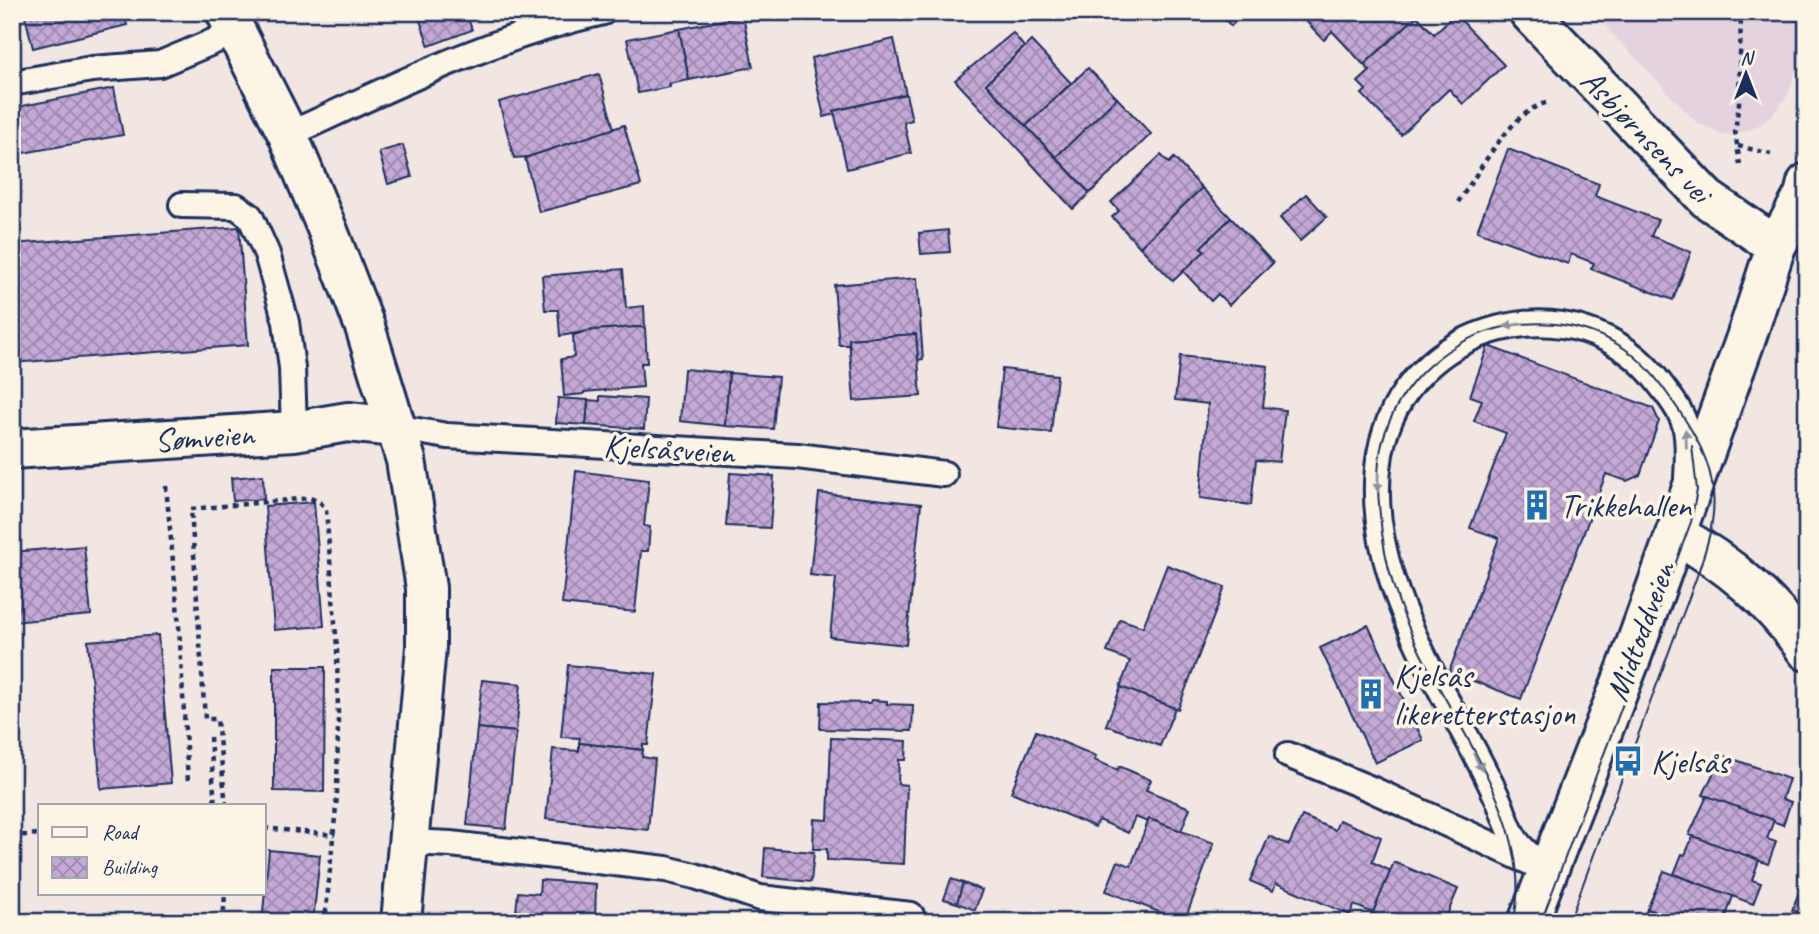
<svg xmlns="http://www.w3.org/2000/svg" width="1819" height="934" font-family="Caveat,sans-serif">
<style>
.built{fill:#e4d3de}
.building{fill:url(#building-cross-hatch);stroke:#1b2f5e;stroke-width:2}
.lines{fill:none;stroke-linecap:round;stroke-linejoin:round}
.service-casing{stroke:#1b2f5e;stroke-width:30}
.minor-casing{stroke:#1b2f5e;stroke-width:44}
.tertiary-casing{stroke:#1b2f5e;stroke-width:44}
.secondary-casing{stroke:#1b2f5e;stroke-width:44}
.path{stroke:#1b2f5e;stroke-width:4.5;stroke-dasharray:5 5;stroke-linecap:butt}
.service{stroke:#fcf5e5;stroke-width:24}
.minor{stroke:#fcf5e5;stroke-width:38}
.tertiary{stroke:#fcf5e5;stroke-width:38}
.secondary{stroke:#fcf5e5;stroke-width:38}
.tram{stroke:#1b2f5e;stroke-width:2}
.oneway{fill:#8c92a2}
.labels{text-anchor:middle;stroke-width:7;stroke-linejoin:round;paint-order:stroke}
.street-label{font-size:33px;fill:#1b2f5e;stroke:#fcf5e5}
.poi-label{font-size:33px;fill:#1b2f5e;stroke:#fcf5e5;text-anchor:start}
</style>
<defs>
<pattern id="building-cross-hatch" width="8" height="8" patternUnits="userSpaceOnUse" patternTransform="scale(1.75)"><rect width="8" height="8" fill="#c4a8d5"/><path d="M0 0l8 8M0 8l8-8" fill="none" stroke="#9e89b0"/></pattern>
</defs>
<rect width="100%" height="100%" fill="#f1e6e2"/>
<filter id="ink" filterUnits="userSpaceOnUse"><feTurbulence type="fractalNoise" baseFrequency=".0143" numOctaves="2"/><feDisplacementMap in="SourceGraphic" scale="14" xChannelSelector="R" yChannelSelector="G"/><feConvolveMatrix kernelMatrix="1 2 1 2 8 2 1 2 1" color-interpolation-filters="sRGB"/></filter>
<g filter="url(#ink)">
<polygon class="built" points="1592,12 1799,12 1807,35 1788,95 1773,114 1761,124 1747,131 1722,136 1706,126 1699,125"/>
<g class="building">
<polygon points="24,12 124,12 127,25 33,48"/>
<polygon points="417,12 466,12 472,30 429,46"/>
<polygon points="1218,12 1245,12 1231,26"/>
<polygon points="1310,12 1414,12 1417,16 1364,65 1332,31 1324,40 1303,18"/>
<polygon points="1455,14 1504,65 1463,104 1449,89 1401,135 1362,94 1366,90 1358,82 1370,71 1364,65 1417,16 1434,34"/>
<polygon points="743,16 753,67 689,80 679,29"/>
<polygon points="679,29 689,80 669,84 670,87 638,93 627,39"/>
<polygon points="1013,33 1024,47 986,84 1090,193 1073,209 955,80"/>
<polygon points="894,39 906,94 834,111 835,114 824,117 811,58"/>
<polygon points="1031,41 1071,83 1026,126 986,84"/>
<polygon points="1088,68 1117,98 1056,157 1026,126"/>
<polygon points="599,74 614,129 528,157 514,158 499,102"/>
<polygon points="114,88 123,135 12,155 12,108"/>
<polygon points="906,94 912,120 904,122 911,153 847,169 834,111"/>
<polygon points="1117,98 1151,134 1090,193 1056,157"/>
<polygon points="624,125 641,185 539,212 525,158"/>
<polygon points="403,145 412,177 388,184 379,152"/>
<polygon points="1508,149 1599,184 1595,196 1658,220 1651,236 1691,252 1673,300 1591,269 1594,263 1571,254 1568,264 1477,231"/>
<polygon points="1161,155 1169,163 1174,158 1202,188 1140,247 1112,217 1119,211 1111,202"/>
<polygon points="1202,188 1231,218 1201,247 1205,251 1173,281 1140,247"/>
<polygon points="1306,194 1327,217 1300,241 1280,218"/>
<polygon points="1231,218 1273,263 1229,305 1218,294 1211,301 1183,271 1205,251 1201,247"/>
<polygon points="239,227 248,345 12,363 12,244"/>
<polygon points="948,230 950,252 921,254 919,233"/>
<polygon points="623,269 626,308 644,306 645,328 638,327 594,330 560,336 558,310 545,310 542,276"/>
<polygon points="917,278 923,359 918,360 916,334 849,339 850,345 839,345 834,285"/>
<polygon points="638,327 645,328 647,363 641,363 643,387 584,392 584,394 564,396 561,359 574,357 573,335 594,330"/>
<polygon points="916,334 921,396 854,401 849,339"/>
<polygon points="1488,346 1653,408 1659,421 1640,475 1627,481 1606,474 1521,699 1449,672 1499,538 1470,528 1506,433 1474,421 1482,400 1470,396"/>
<polygon points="1180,356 1268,366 1263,407 1285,410 1279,462 1256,460 1251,505 1200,498 1208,404 1175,400"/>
<polygon points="684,369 729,373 725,426 680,421"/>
<polygon points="1002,369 1057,375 1051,433 996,427"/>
<polygon points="729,373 778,377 773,429 725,426"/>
<polygon points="600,396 646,399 644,429 586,425 588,400 600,401"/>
<polygon points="558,398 588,400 586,425 556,423"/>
<polygon points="576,471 649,480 644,526 650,527 648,551 641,551 635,612 562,604"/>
<polygon points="730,473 774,476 770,528 726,526"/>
<polygon points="263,475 264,499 233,501 231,478"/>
<polygon points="819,493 921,504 906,645 830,637 836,578 810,575"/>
<polygon points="314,502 324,626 274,630 265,506"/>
<polygon points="84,546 91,615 12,622 12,552"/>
<polygon points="1167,565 1225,587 1178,709 1120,687 1130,661 1107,652 1120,619 1143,627"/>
<polygon points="1368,625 1423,740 1375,763 1320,648"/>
<polygon points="158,635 171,783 101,789 88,641"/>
<polygon points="568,665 656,674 648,745 643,745 643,750 579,743 580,738 561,737"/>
<polygon points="274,667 325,667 324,792 274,791"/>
<polygon points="482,680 521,684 516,732 477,728"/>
<polygon points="1121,687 1175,708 1160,746 1106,725"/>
<polygon points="871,700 887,701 887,704 913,705 912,731 820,729 821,702 870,703"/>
<polygon points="477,728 516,732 506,829 467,825"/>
<polygon points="1036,731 1096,756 1094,760 1118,770 1119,766 1151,780 1146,790 1190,808 1181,831 1149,819 1148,822 1135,817 1128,833 1099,820 1095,827 1011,792"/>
<polygon points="831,738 907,741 906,760 899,760 898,784 907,785 904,864 827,860 827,849 813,849 814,819 828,820"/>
<polygon points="579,743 643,750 642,757 655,759 648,830 546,819 553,749 579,751"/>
<polygon points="1722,755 1789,779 1782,799 1791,802 1783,825 1703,795"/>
<polygon points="1707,796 1774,820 1767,839 1776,842 1768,864 1689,835"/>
<polygon points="1302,816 1335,830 1339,820 1381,837 1372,862 1391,871 1373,913 1354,905 1350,915 1276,883 1273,891 1250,881 1269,836 1289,845"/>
<polygon points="1149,819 1214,843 1184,922 1106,891 1118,861 1131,866"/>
<polygon points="1693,836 1759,860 1752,880 1761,883 1753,904 1674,874 1682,854 1685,855"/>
<polygon points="765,848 814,852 811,882 763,877"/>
<polygon points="269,850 320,855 313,922 262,922"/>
<polygon points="1394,862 1458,889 1444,922 1369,922"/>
<polygon points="1664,871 1733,896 1726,916 1734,919 1733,922 1681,922 1647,909"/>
<polygon points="1807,872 1807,915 1792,910"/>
<polygon points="951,879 963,883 957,903 944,899"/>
<polygon points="540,880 596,884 595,922 515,922 518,892 539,894"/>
<polygon points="963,883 982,890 975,910 957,903"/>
<polygon points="1647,909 1681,922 1642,922"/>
</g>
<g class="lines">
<g class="service-casing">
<g id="service">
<polyline points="12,83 92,69 160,64 236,32"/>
<path d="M288 135C390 88 492 37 603 12"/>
<polyline points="182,205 236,206 250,216 267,254 286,322 292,368 294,431"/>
<polyline points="395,427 447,436 797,456 944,474"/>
<polyline points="1288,755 1371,789 1532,863"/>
<polyline points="409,842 451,844 666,869 695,876 760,898 911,915"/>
<path d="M1549 871C1538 862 1526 854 1517 842 1509 831 1505 817 1500 804 1484 767 1463 731 1444 696 1406 625 1365 538 1380 454 1403 322 1579 275 1660 384 1669 396 1681 410 1685 425 1689 440 1688 462 1687 478"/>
</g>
</g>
<g class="minor-casing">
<g id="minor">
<polyline points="1529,12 1707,199 1776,246"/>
<polyline points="12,449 294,431 348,422 395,427"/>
<path d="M1675 534C1730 564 1770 599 1807 651"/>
</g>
</g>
<g class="tertiary-casing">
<polyline id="tertiary" points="1528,922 1631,658 1747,335 1776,246 1804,195 1807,183"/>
</g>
<g class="secondary-casing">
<polyline id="secondary" points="226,12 288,135 328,231 365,327 406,460 426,588 426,647 401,922"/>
</g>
<g class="path">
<polyline points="1738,146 1771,154"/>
<polyline points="1740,165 1735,131 1739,103 1741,12"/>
<path d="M1458 202C1480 172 1513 106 1551 102"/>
<polyline points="166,486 179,626 188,782"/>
<polyline points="210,737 215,806"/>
<polyline points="226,806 217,719 205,719 191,509 310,498 320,502 326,509 337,648 338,718 337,796 325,922"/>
<polyline points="264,828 335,835"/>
<polyline points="12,836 40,834"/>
<polyline points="223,922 225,894"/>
</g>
<use href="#service" class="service"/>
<use href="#minor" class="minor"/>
<use href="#tertiary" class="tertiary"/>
<use href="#secondary" class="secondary"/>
<g class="tram">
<path d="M1513 922C1537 832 1459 730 1421 654 1399 611 1384 563 1380 515 1377 487 1376 458 1386 430 1421 334 1537 292 1625 349 1647 364 1663 387 1678 409 1695 434 1711 462 1713 492 1716 521 1706 549 1697 576L1569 922"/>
<polyline points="1541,922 1691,522 1697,490 1692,446"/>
</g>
</g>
<defs><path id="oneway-solid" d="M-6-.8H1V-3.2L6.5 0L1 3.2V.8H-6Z" transform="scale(1.75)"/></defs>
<g class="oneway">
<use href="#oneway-solid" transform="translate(1514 325) rotate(171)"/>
<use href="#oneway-solid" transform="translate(1686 439) rotate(-93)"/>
<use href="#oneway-solid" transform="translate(1378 482) rotate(91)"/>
<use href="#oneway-solid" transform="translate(1478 762) rotate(63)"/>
</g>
</g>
<defs>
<g id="building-bare" transform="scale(2.415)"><path d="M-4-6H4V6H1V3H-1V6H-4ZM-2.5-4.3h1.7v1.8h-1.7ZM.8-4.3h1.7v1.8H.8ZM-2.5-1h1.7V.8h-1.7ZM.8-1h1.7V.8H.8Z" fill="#1f6fb2" stroke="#fcf5e5" stroke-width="2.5" paint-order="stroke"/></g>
<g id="bus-bare" transform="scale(2.415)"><path d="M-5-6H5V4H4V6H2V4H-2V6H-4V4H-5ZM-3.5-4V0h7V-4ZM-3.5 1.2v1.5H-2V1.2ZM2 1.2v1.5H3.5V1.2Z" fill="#1f6fb2" stroke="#fcf5e5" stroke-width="2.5" paint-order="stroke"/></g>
</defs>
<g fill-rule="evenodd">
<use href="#building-bare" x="1537" y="505"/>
<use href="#building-bare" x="1371" y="694"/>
<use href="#bus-bare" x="1628" y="761"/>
</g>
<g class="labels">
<g class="street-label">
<text transform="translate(1647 135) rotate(46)" y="12">Asbjørnsens vei</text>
<text transform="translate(204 436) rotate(-4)" y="12">Sømveien</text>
<text transform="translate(669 448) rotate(3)" y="12">Kjelsåsveien</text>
<text transform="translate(1639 631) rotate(-70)" y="12">Midtoddveien</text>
</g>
<g class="poi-label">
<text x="1560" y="517">Trikkehallen</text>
<text x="1394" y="687">Kjelsås<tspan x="1394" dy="38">likeretterstasjon</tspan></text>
<text x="1651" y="773">Kjelsås</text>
</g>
</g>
<rect width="1819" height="934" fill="none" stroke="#fcf5e5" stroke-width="42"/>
<rect x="21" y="21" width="1777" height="892" fill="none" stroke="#1b2f5e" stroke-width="2.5" filter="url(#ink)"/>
<rect x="38" y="804" width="228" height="91" fill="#fcf5e5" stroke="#a2a6af" stroke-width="2"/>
<rect x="52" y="827" width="35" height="10" fill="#fcf5e5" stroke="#a2a6af" stroke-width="2"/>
<text x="102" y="839" font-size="21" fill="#1b2f5e">Road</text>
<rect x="52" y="857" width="35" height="21" fill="url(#building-cross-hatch)" stroke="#a2a6af" stroke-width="2"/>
<text x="102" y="874" font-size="21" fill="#1b2f5e">Building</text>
<g transform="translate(1746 74)" stroke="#fcf5e5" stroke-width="5" paint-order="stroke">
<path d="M0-5L12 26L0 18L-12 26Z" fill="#1b2f5e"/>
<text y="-10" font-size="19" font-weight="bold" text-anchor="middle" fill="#1b2f5e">N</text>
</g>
</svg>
